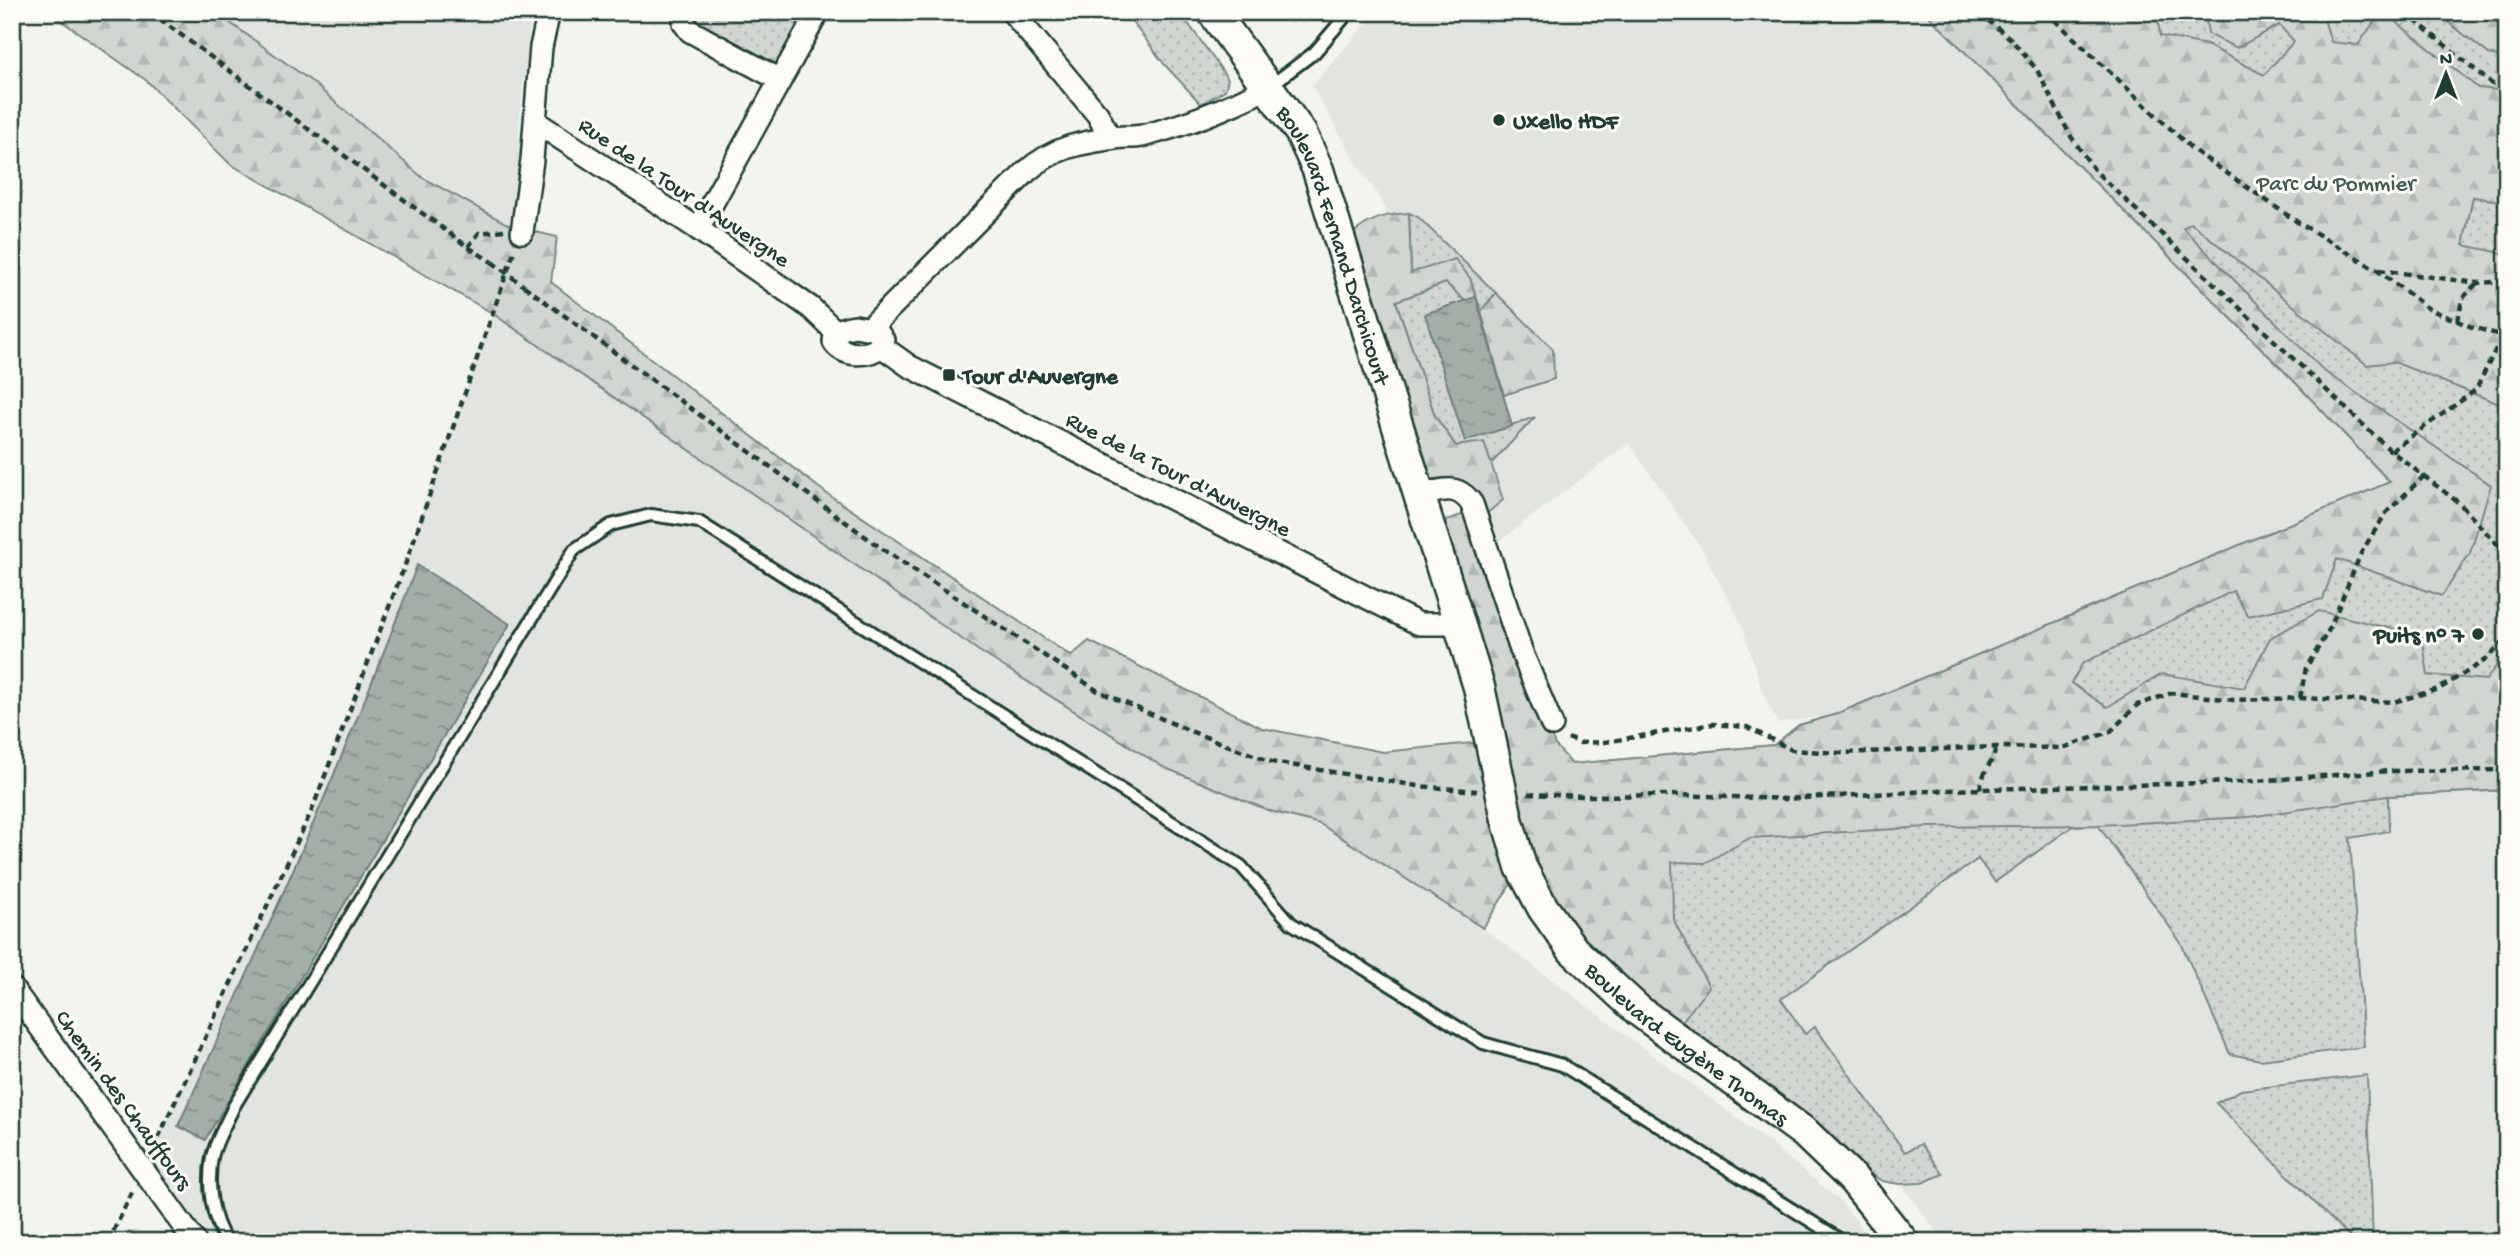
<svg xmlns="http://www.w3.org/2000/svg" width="2519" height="1254" font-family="'Gochi Hand',sans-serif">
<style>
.built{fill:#e2e5df}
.grass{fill:url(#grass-dots);stroke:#788a82;stroke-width:2}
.forest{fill:url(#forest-firs);stroke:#788a82;stroke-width:2}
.water{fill:url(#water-ripples);stroke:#6e8179;stroke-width:2}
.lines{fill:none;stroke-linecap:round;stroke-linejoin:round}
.service-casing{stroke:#1f3d34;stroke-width:16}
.minor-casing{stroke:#1f3d34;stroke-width:26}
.secondary-casing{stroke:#1f3d34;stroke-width:35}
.path{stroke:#1f3d34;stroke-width:4.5;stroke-dasharray:7 5;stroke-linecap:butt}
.service{stroke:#fdfcf7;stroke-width:10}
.minor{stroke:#fdfcf7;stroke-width:21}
.secondary{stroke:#fdfcf7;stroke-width:30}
.secondary-bridge-casing{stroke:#1f3d34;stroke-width:35;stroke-linecap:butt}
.path-bridge{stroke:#1f3d34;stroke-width:4.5;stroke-dasharray:7 5;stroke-linecap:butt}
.secondary-bridge{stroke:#fdfcf7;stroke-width:30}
.poi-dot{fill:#1f3d34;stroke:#fdfcf7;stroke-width:2.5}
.labels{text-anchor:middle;stroke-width:6;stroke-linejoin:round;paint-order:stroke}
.poi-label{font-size:23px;font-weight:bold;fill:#1f3d34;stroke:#fdfcf7;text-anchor:start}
.park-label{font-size:23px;fill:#435c53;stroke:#fdfcf7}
.street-label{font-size:23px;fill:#1f3d34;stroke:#fdfcf7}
</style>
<defs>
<pattern id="grass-dots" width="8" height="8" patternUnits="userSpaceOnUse" patternTransform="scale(1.75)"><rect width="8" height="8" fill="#d1d6d1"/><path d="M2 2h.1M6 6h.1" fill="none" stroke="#b3b9b4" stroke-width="1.8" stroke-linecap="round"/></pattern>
<pattern id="forest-firs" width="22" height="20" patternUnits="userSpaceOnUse" patternTransform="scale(1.75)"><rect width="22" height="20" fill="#d1d6d1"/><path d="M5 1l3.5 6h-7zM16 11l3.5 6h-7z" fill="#b3b9b4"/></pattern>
<pattern id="water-ripples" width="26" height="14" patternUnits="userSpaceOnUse" patternTransform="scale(1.75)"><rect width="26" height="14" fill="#a3aea7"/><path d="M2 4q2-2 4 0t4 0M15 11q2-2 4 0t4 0" fill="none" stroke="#848f89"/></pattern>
</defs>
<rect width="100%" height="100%" fill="#f4f4ef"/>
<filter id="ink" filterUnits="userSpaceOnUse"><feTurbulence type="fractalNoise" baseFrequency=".0143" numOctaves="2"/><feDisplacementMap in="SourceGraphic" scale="14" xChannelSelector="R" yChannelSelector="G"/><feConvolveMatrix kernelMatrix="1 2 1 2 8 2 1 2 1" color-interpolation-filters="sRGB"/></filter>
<g filter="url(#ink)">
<g class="built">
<polygon points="215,12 532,12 519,125 522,232 423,178 311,81"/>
<polygon points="1376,12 1925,12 2293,380 2391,482 1834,715 1778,723 1763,693 1742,625 1701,548 1629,443 1497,543 1467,461 1382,200 1360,169 1312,86"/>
<polygon points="492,313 979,651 1163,767 1270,811 1320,824 1483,928 1774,1146 1840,1201 1874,1242 195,1242 144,1169 312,810 408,557"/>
<polygon points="2507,790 2507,1242 2373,1242 2366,1075 2241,1090 2217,1103 2330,1218 2356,1242 1944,1242 1749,981 1967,826 2098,825 2181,943 2230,1054 2316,1052 2363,1047 2350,838 2387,796"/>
</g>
<g class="grass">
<polygon points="692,12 784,12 803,23 777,69 693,24"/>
<polygon points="1125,12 1180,12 1228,79 1225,90 1201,104 1165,65"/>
<polygon points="1925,12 2507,12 2507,790 2388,796 2389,831 2350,838 2364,1047 2261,1060 2230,1054 2181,943 2098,825 2073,826 1995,882 1978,859 1781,999 1805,1034 1815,1027 1905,1152 1921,1144 1943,1174 1922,1183 1900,1184 1882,1181 1858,1166 1814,1121 1682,1022 1572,764 1774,745 1799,725 1834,715 2390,482 2293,380"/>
<polygon points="1409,213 1418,217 1496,293 1481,311 1470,278 1411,273"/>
<polygon points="1446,283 1465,301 1425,314 1465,441 1535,417 1491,464 1484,443 1456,446 1435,416 1396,301"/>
<polygon points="2367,1075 2373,1242 2356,1242 2330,1218 2216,1103 2241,1090"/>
</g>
<g class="forest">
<polygon points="49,12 215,12 311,81 423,178 522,232 536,232 557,237 551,282 826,493 1071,656 1089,641 1262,728 1383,752 1472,743 1491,743 1439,523 1467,513 1539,710 1555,745 1572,764 1774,745 1799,725 1834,715 2390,482 2293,380 1925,12 2157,12 2160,36 2207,45 2264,75 2294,41 2279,25 2237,48 2208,34 2205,12 2322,12 2331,42 2358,45 2381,12 2384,12 2478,88 2507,91 2507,202 2473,197 2463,245 2507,254 2507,407 2394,362 2367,365 2191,223 2183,228 2324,371 2491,485 2470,553 2442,596 2337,559 2323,599 2248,616 2233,591 2083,663 2071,683 2107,707 2162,674 2244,688 2270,638 2319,611 2422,636 2428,675 2486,680 2507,651 2507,790 2387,796 2250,817 2098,825 1927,827 1750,838 1705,863 1672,862 1673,919 1709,987 1672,1034 1639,1011 1521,868 1483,928 1320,824 1270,811 1163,767 979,651 492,313 230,164 147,81"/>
<polygon points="2435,12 2481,12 2486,18 2507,27 2507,59 2489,54"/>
<path d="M1409 213 1411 273 1455 259 1470 278 1476 297 1465 301 1446 283 1396 301 1435 416 1456 446 1484 442 1503 500 1486 514C1474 480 1464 475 1427 480L1351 235C1369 219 1386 214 1409 213Z"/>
<polygon points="1496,293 1553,349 1554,379 1504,395 1481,311"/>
</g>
<g class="water">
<polygon points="1476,297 1512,426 1465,441 1425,314"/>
<path d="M417 565 510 624 205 1140 178 1126C263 941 346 756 417 565Z"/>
</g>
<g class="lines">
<g class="service-casing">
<g id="service">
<polyline points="1270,86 1315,52 1349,12"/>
<path d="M227 1242C211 1218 207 1185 212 1157 216 1140 227 1122 234 1106L574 550 611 525 651 515 699 522 1241 866 1291 923 1483 1043 1562 1065 1844 1242"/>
</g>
</g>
<g class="minor-casing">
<g id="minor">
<polyline points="684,12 684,23 690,31 780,80"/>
<polyline points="1012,12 1098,115 1110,138"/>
<polyline points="536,122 698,229 811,308 837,333"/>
<polyline points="698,229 818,12"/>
<polyline points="522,232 532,160 541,47 549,12"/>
<path d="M855 326 876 330 883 340 881 346C868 357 844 357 834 342 834 329 844 328 855 326Z"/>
<path d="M870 328 1026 172C1054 147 1079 143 1115 138 1124 136 1133 138 1142 136 1186 125 1228 108 1269 87"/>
<polyline points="881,346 909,366 1419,624 1460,624"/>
<path d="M1421 495C1443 490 1457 483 1472 504L1522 653 1552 725"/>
<polyline points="12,988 195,1242"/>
</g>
</g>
<g class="secondary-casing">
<g id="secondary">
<path id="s1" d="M1213 12 1301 133 1318 170 1479 687 1497 771"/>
<path id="s2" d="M1507 819 1521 867 1543 908 1573 950 1639 1011 1805 1133 1853 1179 1903 1242"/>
</g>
</g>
<g class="path">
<polyline points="150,12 468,247 492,262"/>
<polyline points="1978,12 2011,39 2037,70 2070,135 2095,171 2391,451 2459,503 2507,555"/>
<polyline points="2046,12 2192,149 2296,221 2377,270 2429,309 2472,327 2507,337"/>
<polyline points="2405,12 2492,84 2507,86"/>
<polyline points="468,247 479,233 504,230"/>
<polyline points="2379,270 2477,283 2507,281"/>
<polyline points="524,286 881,548 1098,691 1190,731 1272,762 1418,786 1477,791"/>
<polyline points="2458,321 2462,299 2477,283"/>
<polyline points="2391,451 2476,390 2502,336"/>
<polyline points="2300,698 2306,668 2330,628 2361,553 2386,513 2424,476"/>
<polyline points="1568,738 1580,743 1605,742 1713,724 1747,727 1792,750 1841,753 1996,747 2062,748 2110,732 2137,705 2172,693 2234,700 2300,698 2394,702 2439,689 2484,661 2507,638"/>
<path d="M1980 789C1983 769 1993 764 1996 747"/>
<polyline points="1528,794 1584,796 1678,795 1785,799 1948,790 2241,782 2390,771 2507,770"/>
<polyline points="153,1149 312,810 408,557 515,249"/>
<polyline points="108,1242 134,1189"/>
</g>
<use href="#service" class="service"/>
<use href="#minor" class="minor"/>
<use href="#secondary" class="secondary"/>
<g class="secondary-bridge-casing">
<polyline id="secondary-bridge" points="1497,771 1507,819"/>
</g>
<polyline class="path-bridge" points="492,262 524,286"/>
<use href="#secondary-bridge" class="secondary-bridge"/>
</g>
</g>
<g class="poi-dot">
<circle cx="1499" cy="120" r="7"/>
<rect x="942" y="368" width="14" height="14" rx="3.5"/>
<circle cx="2478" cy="634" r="7"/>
</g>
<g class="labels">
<g class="poi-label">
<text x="1513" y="128">Uxello HDF</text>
<text x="963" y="383">Tour d'Auvergne</text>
<text x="2464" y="642" text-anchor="end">Puits n° 7</text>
</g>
<g class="park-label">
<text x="2336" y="190">Parc du Pommier</text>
</g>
<g class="street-label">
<text transform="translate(685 191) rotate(34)" y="8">Rue de la Tour d'Auvergne</text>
<text dy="8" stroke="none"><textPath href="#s1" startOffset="266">Boulevard Fernand Darchicourt</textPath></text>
<text transform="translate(1179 473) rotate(27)" y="8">Rue de la Tour d'Auvergne</text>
<text dy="8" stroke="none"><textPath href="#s2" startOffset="296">Boulevard Eugène Thomas</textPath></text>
<text transform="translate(125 1099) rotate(54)" y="8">Chemin des Chauffours</text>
</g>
</g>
<rect width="2519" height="1254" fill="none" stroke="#fdfcf7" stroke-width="42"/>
<rect x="21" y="21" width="2477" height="1212" fill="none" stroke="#1f3d34" stroke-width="2.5" filter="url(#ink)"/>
<g transform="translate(2446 74)" stroke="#fdfcf7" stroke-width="5" paint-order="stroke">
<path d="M0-5L12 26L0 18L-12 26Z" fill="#1f3d34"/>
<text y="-10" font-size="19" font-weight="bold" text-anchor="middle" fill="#1f3d34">N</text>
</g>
</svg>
